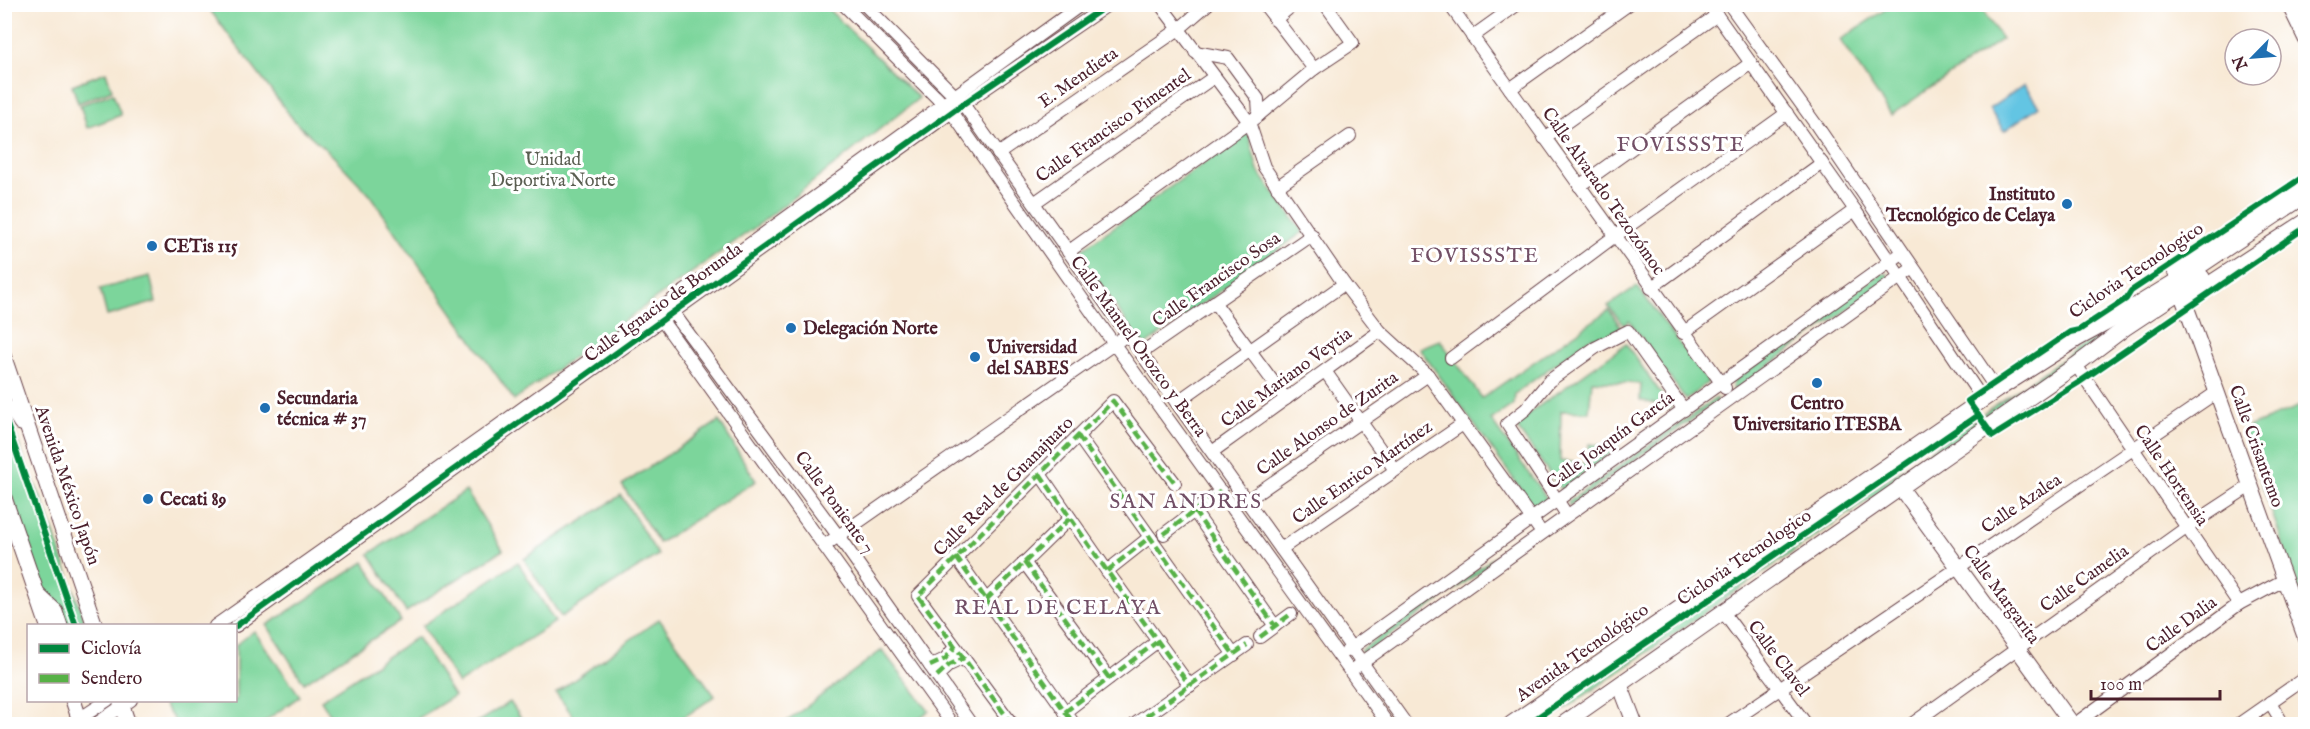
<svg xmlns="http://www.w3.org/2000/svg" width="2310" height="729" font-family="'IM FELL English',serif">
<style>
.green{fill:#7bd59b;stroke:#627a63;stroke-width:1.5}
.water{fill:#64c5e3;stroke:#577287;stroke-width:1.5}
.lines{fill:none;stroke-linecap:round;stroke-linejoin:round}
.minor-casing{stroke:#643d44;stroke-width:14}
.major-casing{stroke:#643d44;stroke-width:17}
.minor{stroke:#fff;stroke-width:12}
.major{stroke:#fff;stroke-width:15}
.quiet{stroke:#57b146;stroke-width:4.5;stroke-dasharray:9 4.5;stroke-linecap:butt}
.cycleway-casing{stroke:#fff;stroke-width:10}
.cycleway{stroke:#00873e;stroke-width:6}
.poi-dot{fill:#1f6fb2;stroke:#fff;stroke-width:2}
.labels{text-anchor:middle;stroke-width:6;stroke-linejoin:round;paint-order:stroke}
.street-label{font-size:18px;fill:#4a1f2b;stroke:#fff}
.park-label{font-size:18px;fill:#5b5f52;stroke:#fff}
.poi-label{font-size:18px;font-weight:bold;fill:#4a1f2b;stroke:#fff;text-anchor:start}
.quarter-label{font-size:21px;letter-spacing:1.5px;fill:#724f66;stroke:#fff}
</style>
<rect width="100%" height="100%" fill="#fff"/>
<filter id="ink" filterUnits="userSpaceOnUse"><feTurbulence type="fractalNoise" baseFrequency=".0167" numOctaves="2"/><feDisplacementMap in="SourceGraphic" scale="12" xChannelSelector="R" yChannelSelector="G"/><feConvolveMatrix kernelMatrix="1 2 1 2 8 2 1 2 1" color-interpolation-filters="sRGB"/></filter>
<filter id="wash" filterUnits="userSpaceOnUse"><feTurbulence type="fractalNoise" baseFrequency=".008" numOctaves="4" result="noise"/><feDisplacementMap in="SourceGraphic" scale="24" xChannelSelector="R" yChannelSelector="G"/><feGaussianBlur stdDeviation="1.35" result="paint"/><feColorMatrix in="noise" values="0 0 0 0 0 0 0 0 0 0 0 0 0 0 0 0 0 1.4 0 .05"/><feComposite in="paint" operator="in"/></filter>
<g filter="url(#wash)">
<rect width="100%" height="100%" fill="#f8e9d5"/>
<g class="green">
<polygon points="206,5 824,5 919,98 761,223 514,400 369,194 333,156 295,122"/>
<polygon points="1892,5 1979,5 2002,39 1891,115 1840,40"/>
<polygon points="106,72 112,90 78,103 72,85"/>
<polygon points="113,93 121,115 87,128 80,105"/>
<polygon points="1248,132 1258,171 1303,232 1144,346 1077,253"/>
<polygon points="1881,273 1888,274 1887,282 1734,390 1732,388 1733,382"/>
<polygon points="150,276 156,302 107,316 100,289"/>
<polygon points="1637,286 1708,382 1686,400 1629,321 1624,325 1608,306"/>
<polygon points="1609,310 1621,327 1602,339 1592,337 1515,394 1514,404 1491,420 1548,500 1535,509 1419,348 1440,340 1482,398"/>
<polygon points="2118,321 2121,326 1543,724 1531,724"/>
<polygon points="1626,344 1672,409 1640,400 1641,384 1592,381 1589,412 1561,411 1560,461 1588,464 1589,444 1619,447 1561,490 1514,424"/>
<polygon points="1716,398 1717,400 1715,403 1569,506 1568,502"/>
<polygon points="2305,404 2305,608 2243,429"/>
<polygon points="4,416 12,425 27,468 43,502 86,625 60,625 43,588 5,476"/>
<polygon points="719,421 756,481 659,543 622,485"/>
<polygon points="466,491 503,550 406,612 369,554"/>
<polygon points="621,495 658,555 561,617 524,559"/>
<polygon points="1532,531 1532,535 1364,654 1361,653 1361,650"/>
<polygon points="364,562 401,621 304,683 267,625"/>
<polygon points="518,562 555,622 458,684 422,626"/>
<polygon points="659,619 715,696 674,724 579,724 556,693"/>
<polygon points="254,631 300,696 261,724 177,724 161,701 236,700 236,645"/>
<polygon points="417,637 454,696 409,724 336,724 321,700"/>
<polygon points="882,650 929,711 910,724 788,724 786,722"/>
<polygon points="510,702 525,724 474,724"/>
</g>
<polygon class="water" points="2024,85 2039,106 2004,131 1989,109"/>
</g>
<g filter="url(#ink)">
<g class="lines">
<g class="minor-casing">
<g id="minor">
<polyline points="843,4 952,113 1114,344 1388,724"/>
<polyline points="864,4 963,104 1406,724"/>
<polyline points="1160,4 1249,122 1264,167 1344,284 1380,331 1428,375 1542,533"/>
<polyline points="1264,4 1314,69"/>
<polyline points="1449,4 1725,388"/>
<polyline points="1709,4 1855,210 1983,400"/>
<polyline points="1729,4 1817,126 1997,390"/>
<polyline points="1275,20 1294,4"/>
<polyline points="1472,37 1518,4"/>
<polyline points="1195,52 1228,58 1258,99 1259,115"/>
<polyline points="1510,89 1629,4"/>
<polyline points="1544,138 1717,15"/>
<polyline points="998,154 1179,29 1208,4"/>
<polyline points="1579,186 1751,63"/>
<polyline points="1277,187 1350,136"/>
<polyline points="1034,203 1214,77"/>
<polyline points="1068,252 1259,115 1314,69 1353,43 1325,4"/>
<polyline points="1651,288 1822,163"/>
<polyline points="1214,302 1286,399"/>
<polyline points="669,307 839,537 971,724"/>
<polyline points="658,315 952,724"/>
<polyline points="1683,333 1855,210"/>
<polyline points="1141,353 1312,235"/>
<polyline points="1451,358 1615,236 1787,113"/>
<polyline points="2076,365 2239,604"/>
<polyline points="1325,371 1395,470"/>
<polyline points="1177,402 1344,284"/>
<polyline points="1078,436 1234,655"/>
<polyline points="1212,452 1380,331"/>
<polyline points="1040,474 1107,571 1190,686"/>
<polyline points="1246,501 1428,375"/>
<polyline points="1194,511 1275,626"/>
<polyline points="1567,515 1507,424 1526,409 1549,381 1595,348 1628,331 1684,410"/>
<polyline points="1164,534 1221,491"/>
<polyline points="824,546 1121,339"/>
<polyline points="1281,549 1463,424"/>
<polyline points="956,557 1074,724"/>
<polyline points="1024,562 1109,678"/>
<polyline points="1107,571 1150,537"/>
<polyline points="986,600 1070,518"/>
<polyline points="1723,612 1806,724"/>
<polyline points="215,626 484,436 1082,4"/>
<polyline points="236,626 963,104 1109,4"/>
<polyline points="1260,637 1291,614"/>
<polyline points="1347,651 1902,253"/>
<polyline points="930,666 945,659 955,647"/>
<polyline points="1356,667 1913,268"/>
<polyline points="937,676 949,665 964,658"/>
<polyline points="2270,702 2283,724"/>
<polyline points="1065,712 1158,641"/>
<polyline points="79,719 108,700"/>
<polyline points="96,724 131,700"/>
<polyline points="1012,724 918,596 1113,401 1175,483"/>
<polyline points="1135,724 1247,645"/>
<polyline points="1728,724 2217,392"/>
<polyline points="1912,724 2186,528 2250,486"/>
<polyline points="2075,724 2239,604 2284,580"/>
<polyline points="2239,724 2306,677"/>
</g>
</g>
<g class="major-casing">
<g id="major">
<polyline points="2289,4 2306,39"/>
<polyline points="2302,4 2306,12"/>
<polyline points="2175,271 2306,180"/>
<polyline points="2194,294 2306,221"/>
<polyline points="2184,301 2306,639"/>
<polyline points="4,358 95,626"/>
<polyline points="4,408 13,410 21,423"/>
<polyline points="1900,487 2072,724"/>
<polyline points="4,498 48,626"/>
<polyline points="39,596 55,611 60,626"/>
<polyline points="1620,685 1635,724"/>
<polyline points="73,700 81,724"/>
<polyline points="120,700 128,724"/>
<polyline points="1511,724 1997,390 2077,339 2114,319 2194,270 2306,195"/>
<polyline points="1563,724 2076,365 2125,328 2202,277"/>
</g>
</g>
<use href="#minor" class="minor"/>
<use href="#major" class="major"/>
<g class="quiet">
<polyline points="1078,436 1234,655"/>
<polyline points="1040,474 1107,571 1190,686"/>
<polyline points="1194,511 1275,626"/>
<polyline points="1164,534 1221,491"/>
<polyline points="956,557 1074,724"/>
<polyline points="1024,562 1109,678"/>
<polyline points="1107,571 1150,537"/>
<polyline points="986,600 1070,518"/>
<polyline points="1260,637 1291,614"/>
<polyline points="930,666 945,659 955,647"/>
<polyline points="937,676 949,665 964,658"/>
<polyline points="1065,712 1158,641"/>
<polyline points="1012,724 918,596 1113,401 1175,483"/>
<polyline points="1135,724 1247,645"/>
</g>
<g class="cycleway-casing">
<g id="cycleway">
<polyline points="1978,415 1993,436 2078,383 2306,227"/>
<polyline points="4,416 76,626"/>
<polyline points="236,626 963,104 1109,4"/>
<polyline points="1528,724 1978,415 1968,401 2070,332 2079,330 2126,299 2131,291 2306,175"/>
</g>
</g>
<use href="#cycleway" class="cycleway"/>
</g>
</g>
<g class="poi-dot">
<circle cx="2067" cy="204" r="6"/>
<circle cx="152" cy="246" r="6"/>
<circle cx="791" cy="328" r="6"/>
<circle cx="975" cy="357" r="6"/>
<circle cx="1817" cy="383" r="6"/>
<circle cx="265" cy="408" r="6"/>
<circle cx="148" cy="499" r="6"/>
</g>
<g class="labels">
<g class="street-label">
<text transform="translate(1078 77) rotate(-35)" y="6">E. Mendieta</text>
<text transform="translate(1113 125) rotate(-35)" y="6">Calle Francisco Pimentel</text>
<text transform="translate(1604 191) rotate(55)" y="6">Calle Alvarado Tezozómoc</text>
<text transform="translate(2136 270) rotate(-34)" y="6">Ciclovia Tecnologico</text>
<text transform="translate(1216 279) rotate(-35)" y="6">Calle Francisco Sosa</text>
<text transform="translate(663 302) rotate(-36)" y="6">Calle Ignacio de Borunda</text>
<text transform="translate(1139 346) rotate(54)" y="6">Calle Manuel Orozco y Berra</text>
<text transform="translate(1286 377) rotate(-36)" y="6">Calle Mariano Veytia</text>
<text transform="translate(1327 423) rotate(-35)" y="6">Calle Alonso de Zurita</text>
<text transform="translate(1610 440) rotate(-36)" y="6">Calle Joaquín García</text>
<text transform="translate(2257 446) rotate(70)" y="6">Calle Crisantemo</text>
<text transform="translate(1362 472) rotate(-35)" y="6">Calle Enrico Martínez</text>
<text transform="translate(2172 475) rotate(56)" y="6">Calle Hortensia</text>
<text transform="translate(68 485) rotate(71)" y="6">Avenida México Japón</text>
<text transform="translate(1003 486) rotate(-45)" y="6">Calle Real de Guanajuato</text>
<text transform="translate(835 502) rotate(54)" y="6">Calle Poniente 7</text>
<text transform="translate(2021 503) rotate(-34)" y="6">Calle Azalea</text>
<text transform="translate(1744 557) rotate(-34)" y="6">Ciclovia Tecnologico</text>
<text transform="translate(2084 578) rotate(-35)" y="6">Calle Camelia</text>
<text transform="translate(2002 594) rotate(54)" y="6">Calle Margarita</text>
<text transform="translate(2181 624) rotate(-36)" y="6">Calle Dalia</text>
<text transform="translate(1582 652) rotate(-35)" y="6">Avenida Tecnológico</text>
<text transform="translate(1779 658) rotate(53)" y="6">Calle Clavel</text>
</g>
<g class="park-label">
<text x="553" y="165">Unidad<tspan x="553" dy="21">Deportiva Norte</tspan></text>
</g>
<g class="poi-label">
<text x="2055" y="200" text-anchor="end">Instituto<tspan x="2055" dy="21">Tecnológico de Celaya</tspan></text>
<text x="164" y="252">CETis 115</text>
<text x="803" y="334">Delegación Norte</text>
<text x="987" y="353">Universidad<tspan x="987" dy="21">del SABES</tspan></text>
<text x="277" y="404">Secundaria<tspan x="277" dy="21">técnica # 37</tspan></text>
<text x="1817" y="409" text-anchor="middle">Centro<tspan x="1817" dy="21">Universitario ITESBA</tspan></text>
<text x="160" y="505">Cecati 89</text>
</g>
<g class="quarter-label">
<text x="1681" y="151">FOVISSSTE</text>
<text x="1475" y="262">FOVISSSTE</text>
<text x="1186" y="508">SAN ANDRES</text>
<text x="1058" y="614">REAL DE CELAYA</text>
</g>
</g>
<rect width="2310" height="729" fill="none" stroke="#fff" stroke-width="24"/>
<rect x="27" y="624" width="210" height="78" fill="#ffffff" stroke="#b7a5aa" stroke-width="1.5"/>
<rect x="39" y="644" width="30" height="9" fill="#00873e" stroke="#b7a5aa" stroke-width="1.5"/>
<text x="81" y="654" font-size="18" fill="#4a1f2b">Ciclovía</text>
<rect x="39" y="674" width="30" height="9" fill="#57b146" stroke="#b7a5aa" stroke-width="1.5"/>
<text x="81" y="684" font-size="18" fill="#4a1f2b">Sendero</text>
<g transform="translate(2253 57) rotate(245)"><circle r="28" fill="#ffffff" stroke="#b7a5aa" stroke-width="1.5"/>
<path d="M0-4.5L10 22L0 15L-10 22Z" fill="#1f6fb2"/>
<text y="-9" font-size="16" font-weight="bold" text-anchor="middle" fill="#4a1f2b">N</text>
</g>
<path d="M2091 690v9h129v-9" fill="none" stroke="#4a1f2b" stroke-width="3"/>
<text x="2100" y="690" font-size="18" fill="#4a1f2b" stroke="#ffffff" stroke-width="4.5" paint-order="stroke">100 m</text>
</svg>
